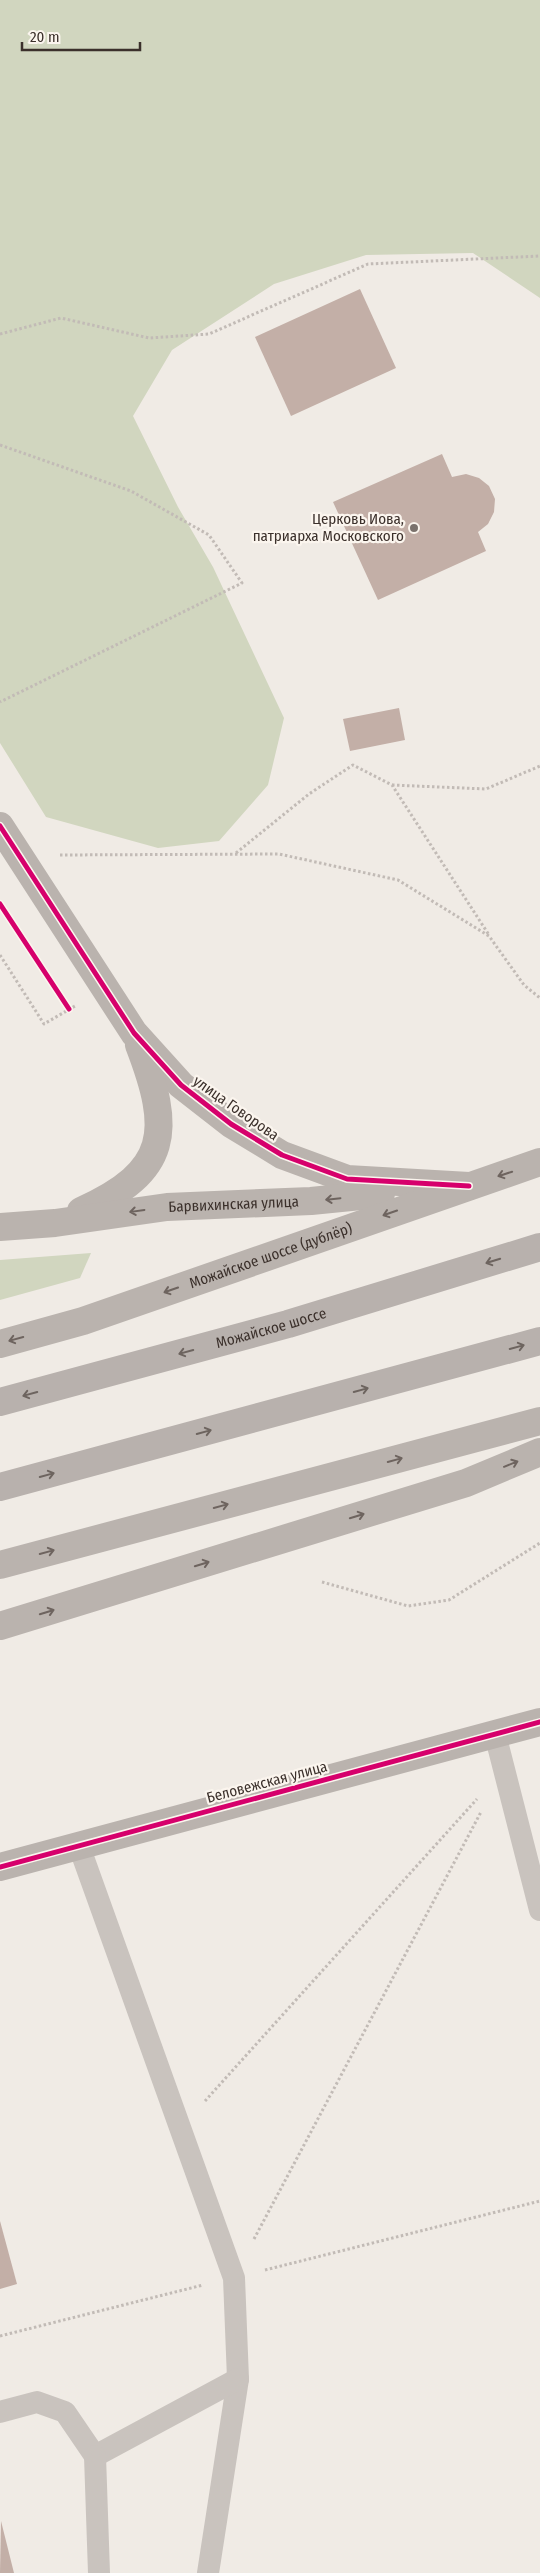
<svg xmlns="http://www.w3.org/2000/svg" width="540" height="2573" font-family="'Fira Sans Condensed',sans-serif">
<style>
.green{fill:#d1d6bf}
.building{fill:#c3afa7}
.lines{fill:none;stroke-linecap:round;stroke-linejoin:round}
.path{stroke:#c2bbb6;stroke-width:3;stroke-dasharray:2.5 2.5;stroke-linecap:butt}
.lane{stroke:#c9c3be;stroke-width:22}
.secondary{stroke:#bab3ae;stroke-width:28}
.primary{stroke:#b8b1ad;stroke-width:28}
.cycleway-casing{stroke:#fbf5ee;stroke-width:8}
.cycleway{stroke:#d6006c;stroke-width:5}
.oneway{stroke:#6e645f}
.oneway2{stroke:#6d645f}
.poi-dot{fill:#7a716c;stroke:#fbf5ee;stroke-width:2}
.labels{text-anchor:middle;stroke-width:4.5;stroke-linejoin:round;paint-order:stroke}
.poi-label{font-size:15px;fill:#3b302b;stroke:#fbf5ee;text-anchor:end}
.street-label{font-size:15px;fill:#3b302b;stroke:#fbf5ee}
</style>
<rect width="100%" height="100%" fill="#f0ebe5"/>
<g class="green">
<polygon points="0,0 540,0 540,298 473,253 366,255 274,284 172,350 133,416 178,507 213,567 284,718 268,785 219,841 158,848 46,817 0,743"/>
<polygon points="91,1253 80,1278 0,1300 0,1260"/>
</g>
<g class="building">
<polygon points="360,289 396,368 291,416 255,337"/>
<polygon points="442,454 452,477 466,474 479,478 489,486 495,499 494,512 488,524 478,532 486,551 378,600 333,502"/>
<polygon points="399,708 405,740 350,751 343,719"/>
<polygon points="0,2221 17,2284 0,2289"/>
<polygon points="1,2521 14,2573 0,2573"/>
</g>
<g class="lines">
<g class="path">
<polyline points="0,334 61,318 149,338 209,334 368,264 540,256"/>
<polyline points="0,445 131,491 209,535 242,583 0,702"/>
<polyline points="392,785 486,789 540,766"/>
<polyline points="236,853 309,794 353,765 392,785 489,935"/>
<polyline points="60,855 279,854 398,880 489,936 524,985 540,998"/>
<polyline points="0,955 44,1024 75,1006"/>
<polyline points="322,1582 408,1606 449,1600 540,1543"/>
<polyline points="205,2101 477,1799"/>
<polyline points="254,2239 481,1812"/>
<polyline points="265,2270 540,2201"/>
<polyline points="0,2336 203,2285"/>
</g>
<g class="lane">
<polyline points="495,1734 540,1910"/>
<polyline points="79,1846 234,2278 238,2379 208,2573"/>
<polyline points="0,2412 37,2402 65,2412 95,2456 238,2379"/>
<polyline points="95,2456 99,2573"/>
</g>
<g class="secondary">
<polyline points="0,826 134,1033 181,1085 231,1124 282,1155 347,1179 469,1186"/>
<path d="M81 1211C170 1171 172 1131 139 1045"/>
<path id="s1" d="M0 1227 55 1223 167 1207 311 1201 381 1194"/>
<path id="s2" d="M0 1344 83 1321 540 1162"/>
<polyline points="0,1565 540,1421"/>
<polyline points="0,1626 466,1483 540,1452"/>
<polyline points="0,1867 540,1722"/>
</g>
<g class="primary">
<path id="s3" d="M0 1402 288 1324 540 1247"/>
<polyline points="0,1487 540,1341"/>
</g>
<g class="cycleway-casing">
<g id="cycleway">
<polyline points="0,826 134,1033 181,1085 231,1124 282,1155 347,1179 469,1186"/>
<polyline points="0,904 69,1009"/>
<polyline points="0,1867 540,1722"/>
</g>
</g>
<use href="#cycleway" class="cycleway"/>
</g>
<defs><path id="oneway-shaft" d="M-6 0H5M1.5-3L5.5 0L1.5 3" fill="none" stroke-width="1.6" stroke-linecap="round" stroke-linejoin="round" transform="scale(1.25)"/></defs>
<g class="oneway">
<use href="#oneway-shaft" transform="translate(505 1174) rotate(162)"/>
<use href="#oneway-shaft" transform="translate(333 1199) rotate(174)"/>
<use href="#oneway-shaft" transform="translate(137 1211) rotate(172)"/>
<use href="#oneway-shaft" transform="translate(390 1213) rotate(161)"/>
<use href="#oneway-shaft" transform="translate(171 1290) rotate(161)"/>
<use href="#oneway-shaft" transform="translate(16 1339) rotate(165)"/>
<use href="#oneway-shaft" transform="translate(395 1460) rotate(-15)"/>
<use href="#oneway-shaft" transform="translate(511 1464) rotate(-22)"/>
<use href="#oneway-shaft" transform="translate(221 1506) rotate(-15)"/>
<use href="#oneway-shaft" transform="translate(357 1516) rotate(-17)"/>
<use href="#oneway-shaft" transform="translate(47 1552) rotate(-15)"/>
<use href="#oneway-shaft" transform="translate(202 1564) rotate(-17)"/>
<use href="#oneway-shaft" transform="translate(47 1612) rotate(-17)"/>
</g>
<g class="oneway2">
<use href="#oneway-shaft" transform="translate(493 1261) rotate(163)"/>
<use href="#oneway-shaft" transform="translate(517 1347) rotate(-15)"/>
<use href="#oneway-shaft" transform="translate(186 1352) rotate(165)"/>
<use href="#oneway-shaft" transform="translate(361 1390) rotate(-15)"/>
<use href="#oneway-shaft" transform="translate(30 1394) rotate(165)"/>
<use href="#oneway-shaft" transform="translate(204 1432) rotate(-15)"/>
<use href="#oneway-shaft" transform="translate(47 1475) rotate(-15)"/>
</g>
<circle class="poi-dot" cx="414" cy="528" r="5"/>
<g class="labels">
<g class="poi-label">
<text x="404" y="524">Церковь Иова,<tspan x="404" dy="17">патриарха Московского</tspan></text>
</g>
<g class="street-label">
<text transform="translate(236 1108) rotate(35)" y="5">улица Говорова</text>
<text dy="5" stroke="none"><textPath href="#s1" startOffset="235">Барвихинская улица</textPath></text>
<text dy="5" stroke="none"><textPath href="#s2" startOffset="285">Можайское шоссе (дублёр)</textPath></text>
<text dy="5" stroke="none"><textPath href="#s3" startOffset="281">Можайское шоссе</textPath></text>
<text transform="translate(267 1782) rotate(-15)" y="5">Беловежская улица</text>
</g>
</g>
<path d="M22 42v8h118v-8" fill="none" stroke="#3b302b" stroke-width="2.5"/>
<text x="30" y="42" font-size="15" fill="#3b302b" stroke="#fbf5ee" stroke-width="4" paint-order="stroke">20 m</text>
</svg>
